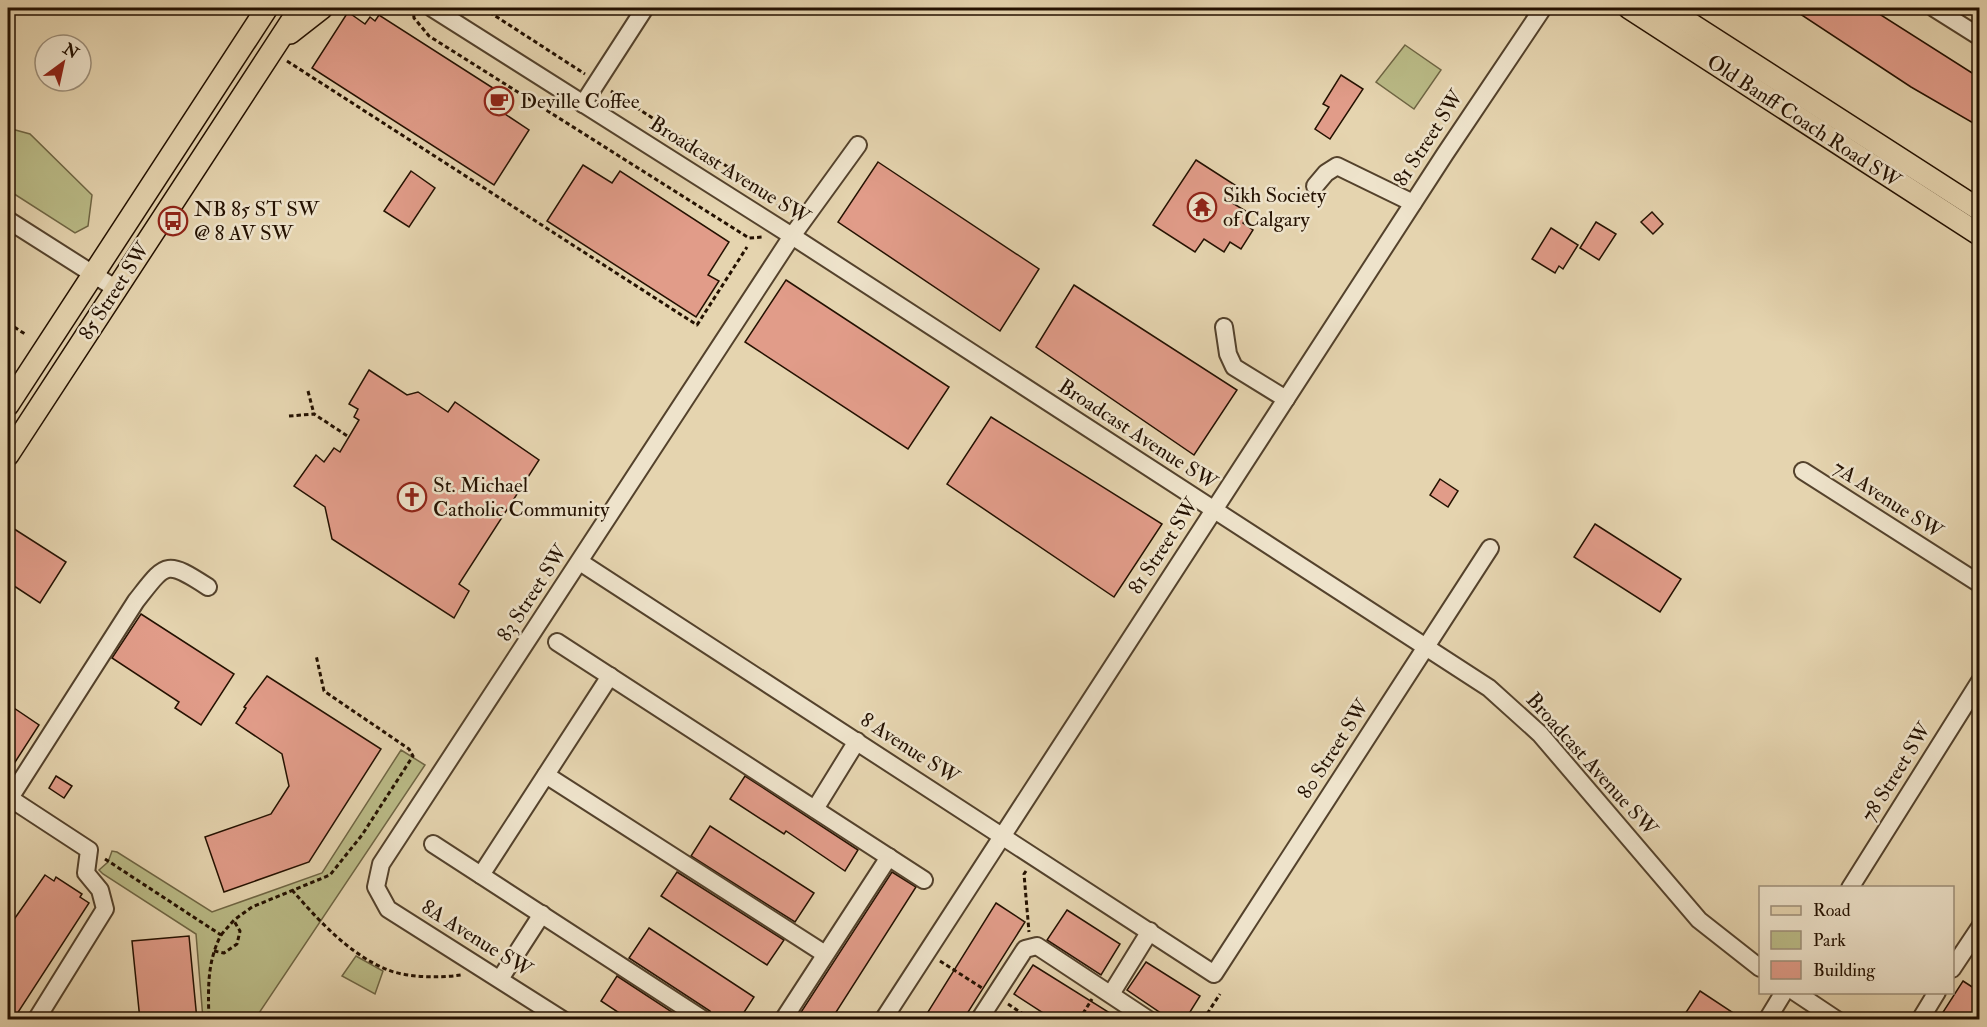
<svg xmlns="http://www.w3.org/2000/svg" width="1987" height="1027" font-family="'IM FELL Double Pica',serif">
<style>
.green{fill:#babb87;stroke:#6f6644;stroke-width:1.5}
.building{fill:#e19c89;stroke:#241101;stroke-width:1.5}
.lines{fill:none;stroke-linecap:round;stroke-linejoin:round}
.minor-casing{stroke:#54422c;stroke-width:20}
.major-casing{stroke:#241101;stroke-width:24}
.path{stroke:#241101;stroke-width:3;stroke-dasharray:4.5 3;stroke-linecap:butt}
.minor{stroke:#eee3cb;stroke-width:16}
.major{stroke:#e5d4af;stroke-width:21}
.labels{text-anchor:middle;stroke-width:5;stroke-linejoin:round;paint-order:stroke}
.poi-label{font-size:21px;fill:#241101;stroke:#eee3cb;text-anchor:start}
.street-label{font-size:21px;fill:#241101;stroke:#eee3cb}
</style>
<rect width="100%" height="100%" fill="#e5d4af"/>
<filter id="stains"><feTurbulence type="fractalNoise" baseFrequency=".00333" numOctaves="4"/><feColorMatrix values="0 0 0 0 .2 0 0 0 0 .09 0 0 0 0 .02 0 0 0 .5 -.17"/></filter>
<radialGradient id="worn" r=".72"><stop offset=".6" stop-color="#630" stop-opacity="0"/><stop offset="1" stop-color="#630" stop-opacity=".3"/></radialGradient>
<g class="green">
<polygon points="1405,45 1441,70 1414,109 1376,82"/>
<polygon points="8,128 30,134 92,195 88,226 75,233 8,190"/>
<polygon points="401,750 425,765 255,1019 203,1019 196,934 103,874 99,870 108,862 112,851 117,852 212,912 322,873"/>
<polygon points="356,956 383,971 375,994 342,976"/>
</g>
<g class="building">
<polygon points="1791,8 1870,8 1980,78 1980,127 1911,87"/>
<polygon points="348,12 365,24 370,17 375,21 379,15 510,99 502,112 529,130 494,185 312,68"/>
<polygon points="1341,75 1363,89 1330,139 1315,129 1329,107 1323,104"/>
<polygon points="1196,160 1238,187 1229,201 1249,213 1243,223 1253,230 1241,249 1230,242 1224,252 1204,239 1195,252 1153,225"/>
<polygon points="878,162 1039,269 1000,331 838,222"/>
<polygon points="583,165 612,183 620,171 729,242 708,275 719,281 696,317 547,221"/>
<polygon points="411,171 435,188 409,227 384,211"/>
<polygon points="1652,212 1663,224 1653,234 1641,222"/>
<polygon points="1596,222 1616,234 1599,260 1580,248"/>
<polygon points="1551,228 1578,245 1563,269 1559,266 1555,273 1532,259"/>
<polygon points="786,280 949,387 908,449 745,342"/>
<polygon points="1074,285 1237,390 1194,455 1036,347"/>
<polygon points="369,370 407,395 418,392 448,412 455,402 539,460 459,584 469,591 454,618 332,539 325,507 294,486 316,455 324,462 334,448 340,452 359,420 354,417 358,409 349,404"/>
<polygon points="991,417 1162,524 1114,597 947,484"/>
<polygon points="1440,479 1458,491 1448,507 1430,495"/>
<polygon points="1595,524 1681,579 1660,612 1574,557"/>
<polygon points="8,525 66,562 40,603 8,582"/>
<polygon points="141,614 234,674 201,725 175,708 179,702 112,658"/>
<polygon points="267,676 381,749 309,862 224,892 205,837 271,814 289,786 282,754 236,723 246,708 244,707"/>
<polygon points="8,704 39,725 8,773"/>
<polygon points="56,776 72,786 64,798 49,788"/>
<polygon points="745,776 858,850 845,871 786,831 784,834 730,799"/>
<polygon points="710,826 814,893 795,922 691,856"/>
<polygon points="677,872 784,940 767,965 661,896"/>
<polygon points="892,872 916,887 831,1020 796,1020"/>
<polygon points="45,875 54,881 56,877 82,894 80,897 89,903 13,1020 8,1020 8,928"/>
<polygon points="996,903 1025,922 963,1020 923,1020"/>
<polygon points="1067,910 1120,944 1101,975 1047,940"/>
<polygon points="649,928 754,997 739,1020 714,1020 710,1011 629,958"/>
<polygon points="189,936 197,1020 140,1020 132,941"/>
<polygon points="1146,962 1200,996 1185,1020 1171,1020 1127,990"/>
<polygon points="1033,965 1121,1020 1054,1020 1014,994"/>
<polygon points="617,976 684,1020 630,1020 601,1001"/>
<polygon points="1963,981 1980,992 1980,1020 1938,1020"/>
<polygon points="1700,991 1744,1020 1681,1020"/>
</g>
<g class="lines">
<g class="minor-casing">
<g id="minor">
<polyline points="432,8 792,236 1489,688 1540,734 1699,920 1760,968"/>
<polyline points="1934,8 1980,37"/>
<polyline points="583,104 645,8"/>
<polyline points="1315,186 1326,173 1337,166 1413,203"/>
<polyline points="8,220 115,288"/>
<polyline points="1224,327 1228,354 1234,367 1286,399"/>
<polyline points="1803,471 1980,584"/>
<polyline points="580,562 1214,974 1490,548"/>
<polyline points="557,642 924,880"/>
<polyline points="546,775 825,954"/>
<polyline points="8,797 89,850 86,873 100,890 105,909 36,1020"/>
<path d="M8 801 136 601C166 563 165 559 208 587"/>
<polyline points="815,809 857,741"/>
<polyline points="433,844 704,1020"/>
<polyline points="481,875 610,676"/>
<polyline points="1850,888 1980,681"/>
<polyline points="1952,969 1980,927"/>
<polyline points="500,979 542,914"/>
<polyline points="1795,992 1837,1020"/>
<polyline points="1111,994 1150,931"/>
<polyline points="563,1020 388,909 376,887 381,864 792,236 858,145"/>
<polyline points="783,1020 889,857"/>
<polyline points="883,1020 1445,154 1543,8"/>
<polyline points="979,1020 1025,949 1037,946 1149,1020"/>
<polyline points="1767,1020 1784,992"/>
<polyline points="1920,1020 1937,992"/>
</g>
</g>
<g class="major-casing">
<g id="major">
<polyline points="1629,8 1980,235"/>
<polyline points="1666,8 1980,210"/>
<polyline points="290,33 322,8"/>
<polyline points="8,405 267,8"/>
<polyline points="8,455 300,8"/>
</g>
</g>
<g class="path">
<polyline points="413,8 414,18 429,36 749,238 763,237"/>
<polyline points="483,8 585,74"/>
<polyline points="287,61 697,325 747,247"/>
<polyline points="611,91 774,197 779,207"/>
<polyline points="8,323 25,334"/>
<polyline points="308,391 314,414"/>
<polyline points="289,416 314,414 349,437"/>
<path d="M105 859 221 935C207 962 208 989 209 1020"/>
<polyline points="1026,871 1024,874 1029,932"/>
<path d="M292 890C318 920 350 955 388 970 409 978 439 978 461 975"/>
<polyline points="221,935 234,920 252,907 330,875 362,835 413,756 409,749 324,691 316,655"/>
<polyline points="214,951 224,953 237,944 240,931 234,921"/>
<polyline points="940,961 982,988"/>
<polyline points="1008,1004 1032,1020"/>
<polyline points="1079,1020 1092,999"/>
<polyline points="1203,1020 1220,994"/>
</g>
<use href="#minor" class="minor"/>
<use href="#major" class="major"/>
</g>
<defs>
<g id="cafe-ring" transform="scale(1.5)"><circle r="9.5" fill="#eee3cb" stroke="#8f2418" stroke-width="1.5"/><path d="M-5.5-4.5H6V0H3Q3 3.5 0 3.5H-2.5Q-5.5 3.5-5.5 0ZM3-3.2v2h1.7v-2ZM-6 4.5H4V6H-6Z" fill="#8f2418"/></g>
<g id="temple-ring" transform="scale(1.5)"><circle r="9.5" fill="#eee3cb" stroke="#8f2418" stroke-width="1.5"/><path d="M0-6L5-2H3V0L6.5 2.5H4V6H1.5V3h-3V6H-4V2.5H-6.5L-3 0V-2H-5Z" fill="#8f2418"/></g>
<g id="bus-ring" transform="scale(1.5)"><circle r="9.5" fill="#eee3cb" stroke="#8f2418" stroke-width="1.5"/><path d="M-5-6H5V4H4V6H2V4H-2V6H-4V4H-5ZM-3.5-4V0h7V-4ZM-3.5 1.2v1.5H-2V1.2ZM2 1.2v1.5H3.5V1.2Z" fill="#8f2418"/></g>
<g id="church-ring" transform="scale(1.5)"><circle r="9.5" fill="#eee3cb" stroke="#8f2418" stroke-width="1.5"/><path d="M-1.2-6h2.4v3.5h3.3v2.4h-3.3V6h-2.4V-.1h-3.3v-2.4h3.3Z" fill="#8f2418"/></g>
</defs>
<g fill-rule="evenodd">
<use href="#cafe-ring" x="499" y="101"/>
<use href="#temple-ring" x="1202" y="207"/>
<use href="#bus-ring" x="173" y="221"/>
<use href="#church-ring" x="412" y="497"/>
</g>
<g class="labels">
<g class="poi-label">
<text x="520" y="108">Deville Coffee</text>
<text x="1223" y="202">Sikh Society<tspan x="1223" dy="24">of Calgary</tspan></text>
<text x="194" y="216">NB 85 ST SW<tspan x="194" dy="24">@ 8 AV SW</tspan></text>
<text x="433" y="492">St. Michael<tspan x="433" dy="24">Catholic Community</tspan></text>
</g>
<g class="street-label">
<text transform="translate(1804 121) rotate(33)" y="7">Old Banff Coach Road SW</text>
<text transform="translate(1428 138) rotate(-57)" y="7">81 Street SW</text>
<text transform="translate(730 170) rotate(32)" y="7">Broadcast Avenue SW</text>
<text transform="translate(114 291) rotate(-57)" y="7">85 Street SW</text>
<text transform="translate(1138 434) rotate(33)" y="7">Broadcast Avenue SW</text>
<text transform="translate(1888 499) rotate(33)" y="7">7A Avenue SW</text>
<text transform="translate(1163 546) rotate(-57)" y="7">81 Street SW</text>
<text transform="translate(532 593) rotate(-57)" y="7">83 Street SW</text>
<text transform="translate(910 748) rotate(33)" y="7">8 Avenue SW</text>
<text transform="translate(1333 749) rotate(-57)" y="7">80 Street SW</text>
<text transform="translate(1592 764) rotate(48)" y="7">Broadcast Avenue SW</text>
<text transform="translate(1896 772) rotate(-58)" y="7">78 Street SW</text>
<text transform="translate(477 938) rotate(32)" y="7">8A Avenue SW</text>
</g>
</g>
<rect width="1987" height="1027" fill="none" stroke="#e5d4af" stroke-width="30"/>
<rect x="9" y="9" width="1969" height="1009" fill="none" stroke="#241101" stroke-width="3"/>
<rect x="15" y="15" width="1957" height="997" fill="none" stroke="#241101" stroke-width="1.5"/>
<rect x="1759" y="886" width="195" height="108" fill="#eee3cb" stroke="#9d8f7a" stroke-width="1.5"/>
<rect x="1771" y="906" width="30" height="9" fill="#e5d4af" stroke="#9d8f7a" stroke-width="1.5"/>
<text x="1813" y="916" font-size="18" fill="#241101">Road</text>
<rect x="1771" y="931" width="30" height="18" fill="#babb87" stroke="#9d8f7a" stroke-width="1.5"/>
<text x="1813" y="946" font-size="18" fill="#241101">Park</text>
<rect x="1771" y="961" width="30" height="18" fill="#e19c89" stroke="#9d8f7a" stroke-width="1.5"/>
<text x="1813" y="976" font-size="18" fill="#241101">Building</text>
<g transform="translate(63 63) rotate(33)"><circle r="28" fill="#eee3cb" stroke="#9d8f7a" stroke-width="1.5"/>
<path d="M0-4.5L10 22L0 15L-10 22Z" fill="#8f2418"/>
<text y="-9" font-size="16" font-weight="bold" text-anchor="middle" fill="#241101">N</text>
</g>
<rect width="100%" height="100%" filter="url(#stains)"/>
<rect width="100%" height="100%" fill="url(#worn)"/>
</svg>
